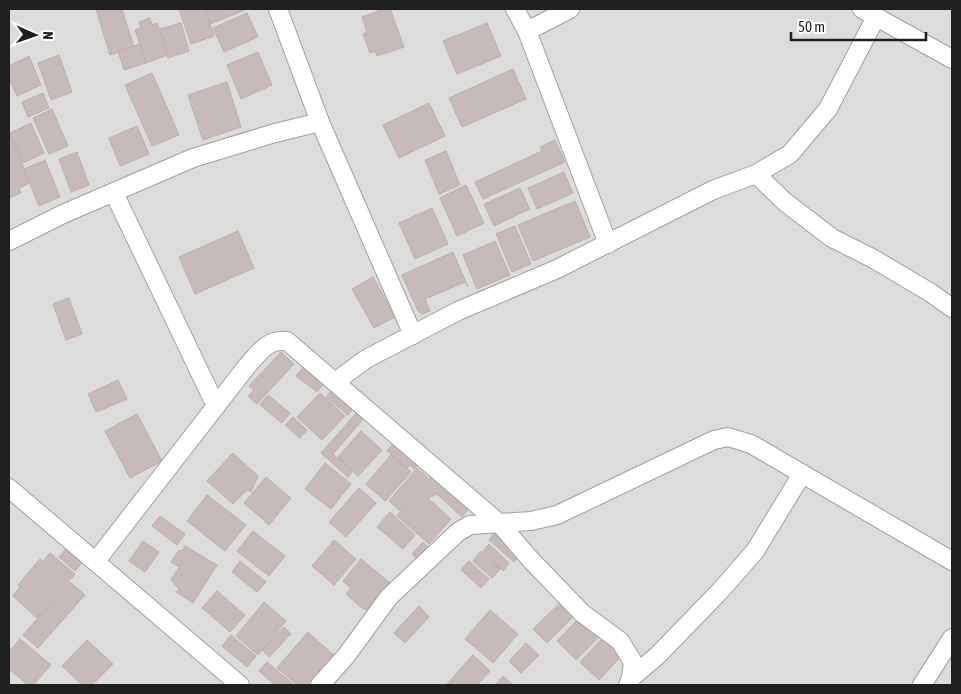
<svg xmlns="http://www.w3.org/2000/svg" width="961" height="694" font-family="'Asap Condensed',sans-serif">
<style>
.residential{fill:#dddcdc}
.building{fill:#c7bbb9;stroke:#c1ada8}
.lines{fill:none;stroke-linecap:round;stroke-linejoin:round}
.street-casing{stroke:#a0a0a0;stroke-width:20}
.street{stroke:#fff;stroke-width:18}
</style>
<rect width="100%" height="100%" fill="#efeae5"/>
<rect class="residential" x="9" y="9" width="943" height="676"/>
<g class="building">
<polygon points="96,9 122,9 134,47 110,55"/>
<polygon points="179,9 205,9 214,36 191,44"/>
<polygon points="209,9 244,9 245,10 210,24 205,11"/>
<polygon points="384,9 390,9 404,47 377,56 375,51 370,53 363,34 367,32 362,17"/>
<polygon points="247,13 258,37 224,52 213,28"/>
<polygon points="150,18 152,25 157,23 168,55 146,63 135,30 141,28 139,22"/>
<polygon points="181,23 189,51 168,58 160,29"/>
<polygon points="487,23 501,56 457,74 443,41"/>
<polygon points="140,44 146,63 124,70 118,51"/>
<polygon points="258,52 272,85 241,99 227,65"/>
<polygon points="59,55 72,92 51,100 38,63"/>
<polygon points="29,56 41,85 17,96 9,78 9,66"/>
<polygon points="513,69 526,99 462,127 449,98"/>
<polygon points="152,73 179,135 152,146 125,85"/>
<polygon points="227,82 241,127 203,140 188,95"/>
<polygon points="43,93 49,108 28,117 22,102"/>
<polygon points="429,103 445,136 399,158 383,125"/>
<polygon points="52,109 68,146 49,154 33,118"/>
<polygon points="31,123 44,153 23,163 10,133"/>
<polygon points="137,126 149,154 120,166 109,138"/>
<polygon points="9,133 30,183 19,188 21,193 9,198"/>
<polygon points="555,140 565,162 483,199 475,182 542,151 540,147"/>
<polygon points="446,151 460,185 439,194 425,160"/>
<polygon points="77,152 89,185 71,192 59,159"/>
<polygon points="45,160 60,197 39,206 24,169"/>
<polygon points="564,172 573,193 537,209 528,188"/>
<polygon points="466,185 484,223 457,236 440,198"/>
<polygon points="520,188 530,209 494,226 484,204"/>
<polygon points="575,201 590,237 533,261 518,225"/>
<polygon points="432,208 448,244 415,259 399,223"/>
<polygon points="515,226 531,264 512,272 496,234"/>
<polygon points="238,231 254,268 195,294 179,257"/>
<polygon points="495,241 510,275 477,289 463,255"/>
<polygon points="453,252 468,287 465,282 425,299 430,311 422,314 418,311 402,275"/>
<polygon points="373,277 395,317 374,328 352,289"/>
<polygon points="69,298 82,334 66,340 53,304"/>
<polygon points="281,352 294,364 257,404 248,396 254,390 249,386"/>
<polygon points="305,365 326,381 317,392 296,376"/>
<polygon points="118,380 127,399 96,412 88,394"/>
<polygon points="333,388 355,406 348,415 326,397"/>
<polygon points="320,393 345,416 322,440 297,417"/>
<polygon points="268,395 290,413 282,423 260,405"/>
<polygon points="358,411 365,417 333,454 353,471 348,477 321,453"/>
<polygon points="137,414 162,461 130,478 105,431"/>
<polygon points="293,417 307,430 300,438 285,425"/>
<polygon points="361,431 382,450 358,476 338,457"/>
<polygon points="394,442 420,462 414,469 410,465 407,468 387,451"/>
<polygon points="233,453 258,476 251,492 247,490 233,504 207,481"/>
<polygon points="391,455 411,472 385,501 366,484"/>
<polygon points="325,463 351,484 331,509 305,489"/>
<polygon points="417,468 428,478 400,511 389,501"/>
<polygon points="436,471 473,504 462,517 437,494 428,498 451,519 429,544 397,516"/>
<polygon points="266,477 291,498 269,525 244,503"/>
<polygon points="359,488 376,503 346,537 329,522"/>
<polygon points="207,495 246,525 225,551 187,521"/>
<polygon points="390,512 415,535 403,549 377,527"/>
<polygon points="160,516 185,534 177,545 152,526"/>
<polygon points="253,531 285,556 269,576 237,551"/>
<polygon points="496,531 522,553 514,562 489,540"/>
<polygon points="334,540 356,559 334,585 312,566"/>
<polygon points="143,541 159,552 145,572 129,561"/>
<polygon points="423,542 432,551 421,563 412,554"/>
<polygon points="489,544 509,563 503,571 483,551"/>
<polygon points="69,545 85,559 75,571 59,557"/>
<polygon points="185,546 217,565 193,603 176,592 179,589 171,580 179,567 171,562 179,550 182,551"/>
<polygon points="481,551 500,569 492,578 473,561"/>
<polygon points="50,553 75,574 37,618 13,596 20,587 18,585 40,559 43,561"/>
<polygon points="361,559 390,583 367,610 362,608 346,594 351,588 343,581"/>
<polygon points="240,561 266,582 257,592 232,572"/>
<polygon points="469,561 489,579 481,588 461,570"/>
<polygon points="70,582 85,595 38,648 23,635"/>
<polygon points="217,591 245,615 230,632 202,608"/>
<polygon points="563,600 576,614 547,643 533,629"/>
<polygon points="264,602 286,621 258,655 236,636"/>
<polygon points="419,606 429,617 405,643 394,633"/>
<polygon points="490,610 518,634 493,663 465,639"/>
<polygon points="581,616 600,636 576,660 557,641"/>
<polygon points="284,627 291,634 269,657 262,650"/>
<polygon points="308,632 339,660 317,685 297,685 277,668"/>
<polygon points="231,635 256,656 247,667 222,646"/>
<polygon points="604,637 622,655 599,680 580,662"/>
<polygon points="20,639 51,665 33,685 28,685 9,669 9,652"/>
<polygon points="87,640 113,664 92,685 82,685 62,666"/>
<polygon points="526,643 539,655 521,673 509,661"/>
<polygon points="473,655 490,671 477,685 446,685"/>
<polygon points="267,662 294,685 275,685 259,671"/>
<polygon points="503,676 513,685 495,685"/>
</g>
<g class="lines">
<g class="street-casing">
<g id="street">
<polyline points="278,9 320,122 413,335"/>
<polyline points="515,9 527,31 608,244"/>
<polyline points="862,9 952,59"/>
<polyline points="527,31 570,9"/>
<polyline points="756,174 785,202 832,238 872,258 931,293 952,308"/>
<polyline points="114,193 216,406"/>
<polyline points="9,241 63,214 193,158 275,133 320,122"/>
<polyline points="335,382 366,359 458,311 557,269 713,190 756,174 790,154 828,109 876,17"/>
<polyline points="9,488 240,685"/>
<path d="M96 561 247 366C259 353 267 339 287 341L500 524 530 559 582 613 620 641 633 662 631 678 628 685"/>
<polyline points="631,678 657,656 721,590 755,551 802,474"/>
<polyline points="320,685 346,656 389,597 458,532 470,525 531,521 557,515 714,440 728,437 751,444 952,561"/>
<polyline points="922,685 952,638"/>
</g>
</g>
<use href="#street" class="street"/>
</g>
<rect width="961" height="694" fill="none" stroke="#1f1f1f" stroke-width="20"/>
<g transform="translate(35 35) rotate(92)" stroke="#ffffff" stroke-width="4" paint-order="stroke">
<path d="M0-4L9 19L0 12L-9 19Z" fill="#1f1f1f"/>
<text y="-8" font-size="14" font-weight="bold" text-anchor="middle" fill="#1f1f1f">N</text>
</g>
<path d="M791 32v8h135v-8" fill="none" stroke="#1f1f1f" stroke-width="2.5"/>
<text x="798" y="32" font-size="15" fill="#1f1f1f" stroke="#ffffff" stroke-width="4" paint-order="stroke">50 m</text>
</svg>
